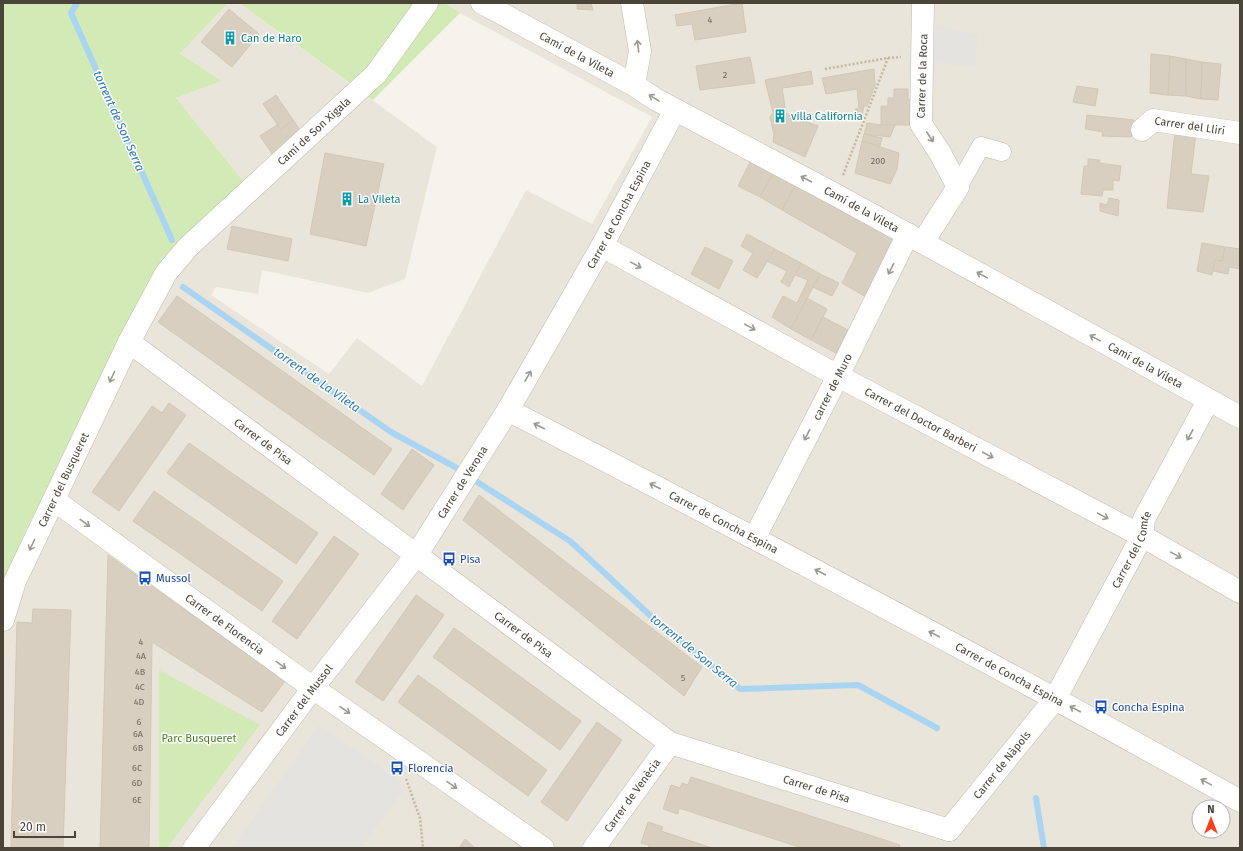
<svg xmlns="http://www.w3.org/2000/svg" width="1243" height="851" font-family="'Fira Sans',sans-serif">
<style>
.residential{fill:#eae5da;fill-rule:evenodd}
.green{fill:#d2eab5}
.parking{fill:#e5e3e0}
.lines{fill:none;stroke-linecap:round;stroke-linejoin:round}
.stream{stroke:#a9d4f2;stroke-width:6}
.building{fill:#d8cfc1;stroke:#d3c7b4}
.pedestrian-casing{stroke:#c2bbae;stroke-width:19}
.minor-casing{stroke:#c2bbae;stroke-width:23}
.path{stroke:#c4b79f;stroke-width:2.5;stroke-dasharray:2 2;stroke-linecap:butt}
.pedestrian{stroke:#fff;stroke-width:18}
.minor{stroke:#fff;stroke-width:22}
.oneway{stroke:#9c9892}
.labels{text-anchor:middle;stroke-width:3;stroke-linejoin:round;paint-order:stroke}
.number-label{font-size:9px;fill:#6e675b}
.culture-label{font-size:11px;fill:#0d838f;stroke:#fff;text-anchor:start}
.street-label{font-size:11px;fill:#4b4439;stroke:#fff}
.transit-label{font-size:11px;fill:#164399;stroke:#fff;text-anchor:start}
.park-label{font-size:11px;fill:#4a7f2a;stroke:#fff}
.water-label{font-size:12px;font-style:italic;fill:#2e7ab2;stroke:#fff}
</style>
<rect width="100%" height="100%" fill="#f6f3ec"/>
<path class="residential" d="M228 3H239L437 147 405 279 368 293 262 270 258 294 216 287 211 295 329 374 357 338 422 386 526 190 592 224 652 117 460 13 445 3H1240V848H3V597L22 538 162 258 244 182 176 98 222 81 180 54ZM1199 807H1223V831H1199Z"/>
<g class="green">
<polygon points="3,3 228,3 180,54 222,81 176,98 244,182 162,258 22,538 3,597"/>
<polygon points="239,3 445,3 460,13 373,100"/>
<polygon points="159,670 260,725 167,848 159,848"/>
</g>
<g class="parking">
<polygon points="929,24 977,35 976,67 927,62"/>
<polygon points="319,725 398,779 403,792 361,848 232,848"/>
</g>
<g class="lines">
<g class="stream">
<polyline points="77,3 71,13 172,240"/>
<polyline points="183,287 391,432 455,467 485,487 570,541 654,619 740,689 858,685 937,728"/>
<polyline points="1036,798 1044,848"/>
</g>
</g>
<g class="building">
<polygon points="577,3 591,3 593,10 577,9"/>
<polygon points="742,3 746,32 695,40 692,24 677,26 675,15"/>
<polygon points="229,9 259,34 232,67 201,42"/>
<polygon points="1151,54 1170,56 1168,95 1150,93"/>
<polygon points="1170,56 1186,59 1186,96 1168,95"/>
<polygon points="750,57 755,83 700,90 696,66"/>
<polygon points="1186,59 1202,62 1201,99 1186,96"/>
<polygon points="1202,62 1221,64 1218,100 1201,99"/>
<polygon points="874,69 875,85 867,106 864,106 862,116 858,116 855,109 859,108 857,89 826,94 822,78"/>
<polygon points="811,71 813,84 782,88 786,114 818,126 805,157 773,142 774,135 770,117 773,113 765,80"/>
<polygon points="1077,86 1098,89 1095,106 1073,102"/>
<polygon points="894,89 908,89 908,99 911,100 917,125 881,125 881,106 888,106 888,98 894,98"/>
<polygon points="276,95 293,120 281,130 263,104"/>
<polygon points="1087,115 1134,120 1131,137 1102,136 1103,132 1085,129"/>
<polygon points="293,120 303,134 275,158 260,136 277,125 281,130"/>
<polygon points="867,123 881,125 895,125 890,137 864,134"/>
<polygon points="1175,131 1196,133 1191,174 1209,176 1203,212 1167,208"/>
<polygon points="864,134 882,138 880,146 862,141"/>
<polygon points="862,141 899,153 897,169 890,184 855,173"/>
<polygon points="325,153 384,164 366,246 310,234"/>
<polygon points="1088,159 1100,160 1099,163 1121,166 1119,181 1113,180 1113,190 1103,190 1102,196 1081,194 1084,166 1088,166"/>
<polygon points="750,162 773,174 760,197 738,186"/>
<polygon points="773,174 795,186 782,210 760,197"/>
<polygon points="795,186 893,236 895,249 868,298 842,283 857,253 782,210"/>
<polygon points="1109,198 1119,200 1118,216 1100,211 1100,203 1107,205"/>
<polygon points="232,226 292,239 288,261 227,249"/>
<polygon points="747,234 775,249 757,278 743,270 753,253 741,246"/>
<polygon points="1202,243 1225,247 1222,261 1215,260 1212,275 1197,271"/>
<polygon points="705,247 733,261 719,289 691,274"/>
<polygon points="1225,247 1240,249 1240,269 1229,267 1228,274 1213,271 1215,260 1222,261"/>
<polygon points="775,249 801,263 789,287 781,282 787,271 767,261"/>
<polygon points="801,263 820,274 791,329 772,317 783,296 797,303 808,280 795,275"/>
<polygon points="820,274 839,283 832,296 813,287"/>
<polygon points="177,296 392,449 374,475 158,322"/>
<polygon points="807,298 827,309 811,340 791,329"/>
<polygon points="823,317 848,330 836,353 811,340"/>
<polygon points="169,403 186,415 119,511 92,492 152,406 162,413"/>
<polygon points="189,443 318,533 296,564 167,473"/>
<polygon points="412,449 434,465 403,510 381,494"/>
<polygon points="154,491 283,581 262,611 133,521"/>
<polygon points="479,495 702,667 684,696 463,520"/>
<polygon points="334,536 359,554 297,639 272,621"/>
<polygon points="108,555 285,681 262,712 152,642 149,848 100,848"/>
<polygon points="416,595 444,615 383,701 355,682"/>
<polygon points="33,609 71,610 63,848 11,848 17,622 32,623"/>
<polygon points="454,628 581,721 560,750 433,657"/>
<polygon points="418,675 547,770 528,796 398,702"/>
<polygon points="597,722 622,740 567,821 541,802"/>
<polygon points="691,777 900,845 899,848 802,848 679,808 678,814 663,809 671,785 680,788 682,783 688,785"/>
<polygon points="648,822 663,827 661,831 712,848 648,848 649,845 641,843"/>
<polygon points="465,839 475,848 459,848"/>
</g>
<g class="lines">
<g class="pedestrian-casing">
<polyline id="pedestrian" points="958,187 981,146 1002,152"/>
</g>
<g class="minor-casing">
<g id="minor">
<path id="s1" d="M482 3 634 85 655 99 836 195 1240 417"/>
<polyline points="632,3 640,51 634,85"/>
<polyline points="923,3 921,124 940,153 958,187 923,242"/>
<path id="s2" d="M1142 130 1153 120 1240 133"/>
<path id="s3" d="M602 246 838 376 1142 536 1240 592"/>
<path id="s4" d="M129 342 670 743 949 830"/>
<path id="s5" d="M508 410C754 537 999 666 1240 801"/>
<path id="s6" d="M54 500 313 688 543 848"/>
<path id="s7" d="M755 537 838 376 908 234"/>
<path id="s8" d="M3 620 15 581 129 342 166 273 188 247 376 74 427 3"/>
<path id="s9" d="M949 830 1055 699 1142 536 1144 519 1208 401"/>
<path id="s10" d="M194 848 313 688 417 554 508 410 602 246 675 110"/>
<path id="s11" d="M594 848 670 743"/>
</g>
</g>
<g class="path">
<polyline points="825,69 888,58 901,57"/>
<polyline points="843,175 888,58"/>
<polyline points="406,779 420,818 423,848"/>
</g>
<use href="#pedestrian" class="pedestrian"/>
<use href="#minor" class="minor"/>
</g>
<defs><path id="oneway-shaft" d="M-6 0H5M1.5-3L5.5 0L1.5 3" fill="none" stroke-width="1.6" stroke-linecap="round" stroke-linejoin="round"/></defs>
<g class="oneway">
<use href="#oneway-shaft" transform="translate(638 46) rotate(-97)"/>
<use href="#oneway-shaft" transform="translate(654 98) rotate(-148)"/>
<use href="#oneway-shaft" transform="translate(930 137) rotate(57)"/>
<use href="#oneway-shaft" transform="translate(806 179) rotate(-152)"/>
<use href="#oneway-shaft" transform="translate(636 265) rotate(29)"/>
<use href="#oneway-shaft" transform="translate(891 269) rotate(117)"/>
<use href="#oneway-shaft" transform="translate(982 275) rotate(-151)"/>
<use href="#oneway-shaft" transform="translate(750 327) rotate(29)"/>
<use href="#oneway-shaft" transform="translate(1095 338) rotate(-151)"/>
<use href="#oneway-shaft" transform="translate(528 376) rotate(-60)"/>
<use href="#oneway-shaft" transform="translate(112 377) rotate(115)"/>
<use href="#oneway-shaft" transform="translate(539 426) rotate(-153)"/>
<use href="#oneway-shaft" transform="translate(807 435) rotate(117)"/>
<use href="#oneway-shaft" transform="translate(1190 435) rotate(119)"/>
<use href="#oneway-shaft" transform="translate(988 455) rotate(28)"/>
<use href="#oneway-shaft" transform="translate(655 486) rotate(-153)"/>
<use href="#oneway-shaft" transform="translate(1103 516) rotate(28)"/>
<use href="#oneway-shaft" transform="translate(85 523) rotate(36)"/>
<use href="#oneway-shaft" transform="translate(32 545) rotate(115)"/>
<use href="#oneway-shaft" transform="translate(1176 555) rotate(29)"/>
<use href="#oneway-shaft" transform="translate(820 572) rotate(-152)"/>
<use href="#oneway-shaft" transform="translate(934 634) rotate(-152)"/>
<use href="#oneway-shaft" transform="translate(281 665) rotate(36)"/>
<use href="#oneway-shaft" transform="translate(1075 709) rotate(-152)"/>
<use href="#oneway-shaft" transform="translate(345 710) rotate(35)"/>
<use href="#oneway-shaft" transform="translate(1206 782) rotate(-151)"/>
<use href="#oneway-shaft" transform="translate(452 785) rotate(35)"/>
</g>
<defs>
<g id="building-bare" transform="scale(1.08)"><path d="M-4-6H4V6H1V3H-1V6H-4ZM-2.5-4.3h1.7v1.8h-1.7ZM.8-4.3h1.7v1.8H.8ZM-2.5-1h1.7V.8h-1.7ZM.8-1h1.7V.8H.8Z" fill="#0f9aa8" stroke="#fff" stroke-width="2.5" paint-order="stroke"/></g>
<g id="bus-bare" transform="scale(1.08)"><path d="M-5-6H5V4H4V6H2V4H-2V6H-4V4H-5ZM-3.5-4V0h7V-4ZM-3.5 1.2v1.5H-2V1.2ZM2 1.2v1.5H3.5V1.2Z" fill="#1a4fb4" stroke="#fff" stroke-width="2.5" paint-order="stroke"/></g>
</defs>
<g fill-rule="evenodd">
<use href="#building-bare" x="230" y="38"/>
<use href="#building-bare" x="780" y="116"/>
<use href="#building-bare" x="347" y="199"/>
<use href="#bus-bare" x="449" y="559"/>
<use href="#bus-bare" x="145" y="578"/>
<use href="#bus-bare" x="1101" y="707"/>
<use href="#bus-bare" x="397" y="768"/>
</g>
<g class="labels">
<g class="number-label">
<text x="710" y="23">4</text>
<text x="725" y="78">2</text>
<text x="878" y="164">200</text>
<text x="141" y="645">4</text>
<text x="141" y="659">4A</text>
<text x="140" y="675">4B</text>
<text x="683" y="681">5</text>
<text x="140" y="690">4C</text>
<text x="139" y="705">4D</text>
<text x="139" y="725">6</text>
<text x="138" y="737">6A</text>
<text x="138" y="751">6B</text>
<text x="137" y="771">6C</text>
<text x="137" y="786">6D</text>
<text x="137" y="803">6E</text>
</g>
<g class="culture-label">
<text x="241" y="42">Can de Haro</text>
<text x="791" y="120">villa California</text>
<text x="358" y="203">La Vileta</text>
</g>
<g class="street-label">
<text dy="4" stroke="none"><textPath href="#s1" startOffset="108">Camí de la Vileta</textPath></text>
<text transform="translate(922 76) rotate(-88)" y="4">Carrer de la Roca</text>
<text dy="4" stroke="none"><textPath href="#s2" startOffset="52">Carrer del Lliri</textPath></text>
<text dy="4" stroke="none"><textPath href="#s8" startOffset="589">Camí de Son Xigala</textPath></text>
<text dy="4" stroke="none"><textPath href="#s1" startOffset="432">Camí de la Vileta</textPath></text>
<text dy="4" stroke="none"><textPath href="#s10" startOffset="764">Carrer de Concha Espina</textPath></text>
<text dy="4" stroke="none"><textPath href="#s1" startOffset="756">Camí de la Vileta</textPath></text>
<text dy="4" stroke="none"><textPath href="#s7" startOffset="169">carrer de Muro</textPath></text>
<text dy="4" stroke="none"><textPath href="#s3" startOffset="363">Carrer del Doctor Barberi</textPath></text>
<text dy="4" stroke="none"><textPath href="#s4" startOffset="167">Carrer de Pisa</textPath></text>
<text dy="4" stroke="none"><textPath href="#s8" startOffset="153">Carrer del Busqueret</textPath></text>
<text dy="4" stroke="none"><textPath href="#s10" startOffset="454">Carrer de Verona</textPath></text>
<text dy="4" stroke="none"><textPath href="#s5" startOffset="243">Carrer de Concha Espina</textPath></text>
<text dy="4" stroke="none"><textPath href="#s9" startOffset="337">Carrer del Comte</textPath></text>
<text dy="4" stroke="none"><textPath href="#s6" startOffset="211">Carrer de Florencia</textPath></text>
<text dy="4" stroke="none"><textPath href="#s4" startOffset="491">Carrer de Pisa</textPath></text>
<text dy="4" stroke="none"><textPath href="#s5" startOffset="567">Carrer de Concha Espina</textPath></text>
<text dy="4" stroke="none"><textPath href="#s10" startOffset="184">Carrer del Mussol</textPath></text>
<text dy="4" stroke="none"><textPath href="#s9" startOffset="84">Carrer de Nàpols</textPath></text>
<text dy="4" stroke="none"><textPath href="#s4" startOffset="827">Carrer de Pisa</textPath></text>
<text dy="4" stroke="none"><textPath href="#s11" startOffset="65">Carrer de Venècia</textPath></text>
</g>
<g class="transit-label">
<text x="460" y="563">Pisa</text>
<text x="156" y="582">Mussol</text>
<text x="1112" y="711">Concha Espina</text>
<text x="408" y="772">Florencia</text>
</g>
<g class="park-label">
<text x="199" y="742">Parc Busqueret</text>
</g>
<g class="water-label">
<text transform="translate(119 121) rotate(66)" y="4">torrent de Son Serra</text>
<text transform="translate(317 380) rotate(35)" y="4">torrent de La Vileta</text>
<text transform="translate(694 651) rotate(39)" y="4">torrent de Son Serra</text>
</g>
</g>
<rect width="1243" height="851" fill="none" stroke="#4b4439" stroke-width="8"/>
<g transform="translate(1211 819)"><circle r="19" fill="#ffffff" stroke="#b7b4b0"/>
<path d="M0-3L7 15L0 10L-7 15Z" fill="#fc3f1d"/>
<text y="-6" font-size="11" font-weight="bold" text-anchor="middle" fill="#4b4439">N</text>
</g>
<path d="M14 831v6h61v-6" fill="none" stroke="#4b4439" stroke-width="2"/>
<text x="20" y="831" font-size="12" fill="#4b4439" stroke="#ffffff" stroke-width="3" paint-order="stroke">20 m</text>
</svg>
